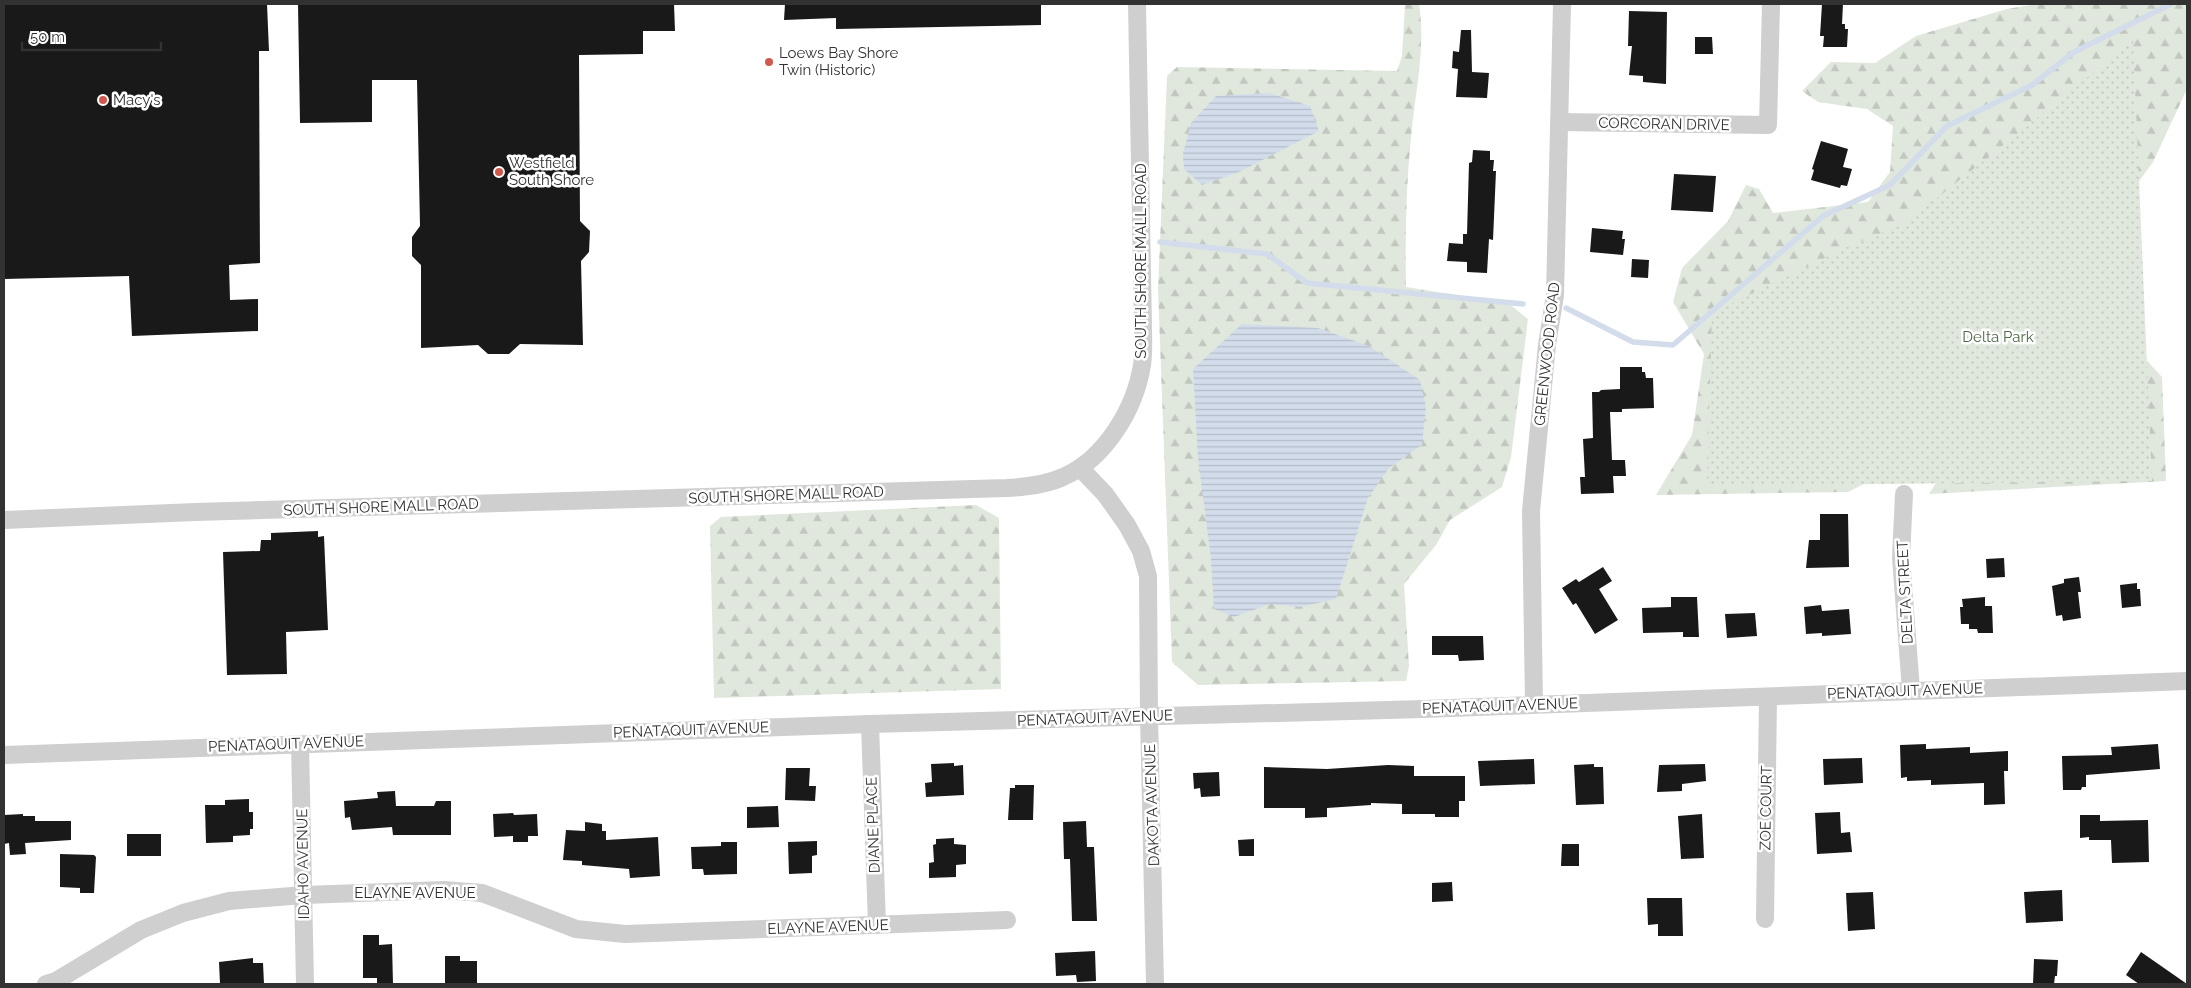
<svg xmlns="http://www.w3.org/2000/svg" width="2191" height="988" font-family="Raleway,sans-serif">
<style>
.forest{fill:url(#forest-firs)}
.park{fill:url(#park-dots)}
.water{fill:url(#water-rules)}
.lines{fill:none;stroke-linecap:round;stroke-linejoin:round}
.stream{stroke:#d2dcea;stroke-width:5.5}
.building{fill:#191919}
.minor{stroke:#cfcfcf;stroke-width:18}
.poi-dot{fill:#d1584c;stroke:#fff;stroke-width:2}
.labels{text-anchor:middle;stroke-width:5;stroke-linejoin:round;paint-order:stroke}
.poi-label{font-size:15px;fill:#323232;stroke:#fff;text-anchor:start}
.street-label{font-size:15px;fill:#323232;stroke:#fff}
.park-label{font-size:15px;fill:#4f6944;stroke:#fff}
</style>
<defs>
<pattern id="forest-firs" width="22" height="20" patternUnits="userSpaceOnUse" patternTransform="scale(1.25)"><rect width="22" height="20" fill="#e0e8dd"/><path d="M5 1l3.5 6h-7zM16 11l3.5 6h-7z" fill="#c1c7be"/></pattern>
<pattern id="park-dots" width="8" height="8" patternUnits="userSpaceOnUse" patternTransform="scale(1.25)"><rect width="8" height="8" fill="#e0e8dd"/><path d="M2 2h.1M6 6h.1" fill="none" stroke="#c1c7be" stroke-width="1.8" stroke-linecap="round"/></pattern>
<pattern id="water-rules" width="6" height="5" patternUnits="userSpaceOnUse" patternTransform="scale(1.25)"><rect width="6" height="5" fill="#d2dcea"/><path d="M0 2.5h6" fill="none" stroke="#b5bdc9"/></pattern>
</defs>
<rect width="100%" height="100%" fill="#fff"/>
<g class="forest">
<path d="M1405 4H1419C1426 47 1415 94 1411 137 1406 187 1405 237 1406 287L1508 303 1528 319 1511 457 1502 487 1450 520 1436 545 1404 584 1409 666 1406 681 1198 685 1172 662 1158 289 1167 76 1177 67 1397 71 1402 56Z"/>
<polygon points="2037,4 2187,4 2187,89 2153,162 2112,218 2104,314 2162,377 2166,481 1929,494 1954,455 1897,467 1848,492 1656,495 1692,435 1704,354 1673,302 1682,268 1728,221 1746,185 1759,189 1773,213 1868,202 1890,172 1893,126 1867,109 1818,102 1802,91 1831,62 1875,63 1916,36 2007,9"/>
<polygon points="976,505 999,518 1001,689 714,698 710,526 721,517"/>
</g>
<polygon class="park" points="2133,41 2152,481 1707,486 1712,313 1847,247 1906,223"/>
<g class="water">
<polygon points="1269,93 1310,106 1319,131 1239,172 1202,185 1184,169 1183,154 1191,123 1216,96"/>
<polygon points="1242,324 1318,328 1369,346 1420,380 1426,407 1422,445 1389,468 1368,498 1336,599 1300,607 1270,604 1234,617 1214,609 1211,559 1198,458 1193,369"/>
</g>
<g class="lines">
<g class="stream">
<polyline points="1160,242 1267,254 1307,283 1523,304"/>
<polyline points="1566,308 1633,342 1673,345 1823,216 1890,185 1947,126 2032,85 2074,52 2171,4"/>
</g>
</g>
<g class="building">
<polygon points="4,4 267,4 269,51 259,51 260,263 229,265 230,300 258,299 258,331 132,336 129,276 4,279"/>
<polygon points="298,4 674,4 675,31 643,31 643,54 579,55 580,221 590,231 589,252 581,261 583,345 520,344 509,354 488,354 478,345 421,348 421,265 412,256 412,237 420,226 417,80 372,80 372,122 300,123"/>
<polygon points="785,4 1041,4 1041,25 836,29 836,18 784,20"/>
<polygon points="1822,4 1843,4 1842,24 1845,24 1845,29 1848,29 1847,47 1823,47 1824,36 1820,36"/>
<polygon points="1629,11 1667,12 1666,84 1643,82 1643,76 1629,75 1632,46 1628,46"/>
<polygon points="1461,30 1471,30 1472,72 1489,73 1487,98 1456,97 1458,69 1452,68 1453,51 1459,52"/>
<polygon points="1695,37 1712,37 1713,54 1695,54"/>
<polygon points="1821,141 1848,149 1843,167 1852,169 1847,186 1841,185 1840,188 1811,180 1814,170 1812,169"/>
<polygon points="1473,150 1490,151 1490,160 1494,160 1493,171 1496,171 1493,240 1489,239 1487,273 1467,272 1467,262 1447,261 1449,243 1463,244 1463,234 1467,234 1469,163 1472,162"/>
<polygon points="1674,174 1716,176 1713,212 1671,210"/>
<polygon points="1592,228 1623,231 1622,239 1625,239 1623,255 1590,252"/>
<polygon points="1632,259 1649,260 1648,278 1631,277"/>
<polygon points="1620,367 1642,367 1642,372 1645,372 1646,378 1653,378 1654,408 1622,409 1622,412 1610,412 1612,460 1625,460 1626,476 1613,476 1614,493 1581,494 1580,477 1585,477 1583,439 1593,438 1592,392 1599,392 1601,390 1620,389"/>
<polygon points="1820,514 1848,514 1849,567 1806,568 1809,540 1820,540"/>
<polygon points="318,531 318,537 324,536 328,630 286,632 287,674 227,675 223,552 260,551 261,540 271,540 271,533"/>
<polygon points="2004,558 2005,577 1987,578 1986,559"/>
<polygon points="1603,567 1612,581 1599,589 1618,620 1595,634 1576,603 1573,605 1562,588 1576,579 1579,582"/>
<polygon points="2079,577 2081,592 2078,592 2081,618 2063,621 2062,615 2056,616 2052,586 2064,583 2064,579"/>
<polygon points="2137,583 2137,589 2140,589 2141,606 2122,608 2120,585"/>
<polygon points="1671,597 1697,597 1699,637 1683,637 1683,632 1643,633 1642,608 1671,607"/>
<polygon points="1985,597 1985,606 1992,606 1993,633 1978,633 1977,629 1969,629 1969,624 1961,624 1960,607 1963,607 1962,599"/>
<polygon points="1821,605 1822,611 1849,609 1851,634 1822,636 1822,633 1806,634 1804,607"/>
<polygon points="1755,613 1757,636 1727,638 1725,614"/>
<polygon points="1432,636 1483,636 1484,660 1459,661 1458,655 1432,655"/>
<polygon points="1926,744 1926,749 1970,747 1970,753 2008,751 2008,771 2004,771 2005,804 1984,805 1984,783 1931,785 1931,780 1907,781 1907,777 1901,778 1900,745"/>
<polygon points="2158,744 2160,769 2086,775 2086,787 2082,787 2081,790 2063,790 2062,756 2112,755 2111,747"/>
<polygon points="1862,758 1863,783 1824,785 1823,759"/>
<polygon points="1534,759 1535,784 1480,786 1478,761"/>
<polygon points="954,763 954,766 963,765 964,795 926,797 925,783 932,782 931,764"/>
<polygon points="1594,764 1594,767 1603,767 1604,804 1576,805 1574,765"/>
<polygon points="1705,764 1706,781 1682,784 1682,791 1657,792 1659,765"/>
<polygon points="1388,765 1414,766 1414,776 1465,776 1465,801 1459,801 1459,817 1435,817 1435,814 1402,814 1402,804 1371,803 1371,805 1327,808 1327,817 1305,818 1305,808 1264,808 1264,767 1327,769"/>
<polygon points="786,768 810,768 809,786 816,786 815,801 785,800"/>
<polygon points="1219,772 1220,796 1201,797 1200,788 1194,789 1193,773"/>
<polygon points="1015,785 1034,785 1033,820 1008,820 1010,788 1015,788"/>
<polygon points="395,791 396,806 434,806 436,801 451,801 451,835 393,835 392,827 352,830 350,817 345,818 344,801 378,798 377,792"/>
<polygon points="249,799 249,812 253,812 253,829 250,829 250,835 233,836 233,842 206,843 205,805 225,805 225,800"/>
<polygon points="778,806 779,827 747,828 747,807"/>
<polygon points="1840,812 1841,833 1850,832 1852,852 1817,854 1815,813"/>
<polygon points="513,813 514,815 537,814 538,836 528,836 528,842 513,842 513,836 494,837 493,814"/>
<polygon points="23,814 23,816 35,816 35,821 71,821 71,840 25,843 26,854 10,855 9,843 4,844 4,815"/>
<polygon points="1702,814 1704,858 1681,859 1678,816"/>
<polygon points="2080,815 2100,815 2100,821 2148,820 2149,862 2112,863 2111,840 2089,840 2089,837 2080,838"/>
<polygon points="1086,821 1087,847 1094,847 1097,921 1072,921 1070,859 1064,859 1063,822"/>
<polygon points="585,822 602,824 602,831 606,831 606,840 658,837 660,876 630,878 629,869 582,865 582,861 563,860 566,830 585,831"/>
<rect x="127" y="834" width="34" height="22"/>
<polygon points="954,838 954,844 966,845 966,864 956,865 956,877 929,878 929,863 934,862 933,845 936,844 936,839"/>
<polygon points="1254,839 1254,856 1239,856 1238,840"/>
<polygon points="817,841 817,855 812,856 812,873 789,874 788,842"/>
<polygon points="721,842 737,842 737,874 704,875 703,869 692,869 691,847 721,846"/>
<polygon points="1562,844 1579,844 1579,866 1561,866"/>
<polygon points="60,854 94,855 96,857 94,893 80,893 80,888 60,887"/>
<polygon points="1452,882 1453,901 1432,902 1432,883"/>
<polygon points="2062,890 2063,921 2026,923 2024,892"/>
<polygon points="1873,892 1875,929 1848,931 1846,893"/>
<polygon points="1647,898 1682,898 1683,936 1658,936 1658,924 1648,925"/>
<polygon points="363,935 379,935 379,945 392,944 393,984 377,984 377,978 363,978"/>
<polygon points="1095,951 1096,981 1077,982 1076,975 1056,976 1055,953"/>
<polygon points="2141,952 2187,984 2139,984 2126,975"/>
<polygon points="445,956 460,956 460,961 477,961 477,984 445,983"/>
<polygon points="253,958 253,963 263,963 264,984 220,984 219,962"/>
<polygon points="2034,959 2058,960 2057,976 2055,976 2054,984 2033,984"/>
</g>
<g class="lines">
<g class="minor">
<polyline points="1560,122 1768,125 1771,4"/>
<polyline points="1080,468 1105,494 1127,525 1141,551 1148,576 1149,716 1155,984"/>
<polyline points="1904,494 1901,558 1911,690"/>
<path d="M4 520 195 512 1007 488C1025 487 1046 485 1063 477 1105 459 1135 409 1142 365 1144 352 1143 339 1143 327L1137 4"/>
<polyline points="1534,704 1531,511 1547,345 1555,295 1562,4"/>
<polyline points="870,724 877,925"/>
<polyline points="300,744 305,984"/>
<polyline points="4,755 870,724 1423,709 2187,681"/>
<polyline points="1765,919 1768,697"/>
<polyline points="46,984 56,981 141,930 183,913 229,901 304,895 444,890 482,893 576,929 625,934 1007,920"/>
</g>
</g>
<g class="poi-dot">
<circle cx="769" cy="62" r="5"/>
<circle cx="103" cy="100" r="5"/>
<circle cx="499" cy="172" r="5"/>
</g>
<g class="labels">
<g class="poi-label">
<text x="779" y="58">Loews Bay Shore<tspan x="779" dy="17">Twin (Historic)</tspan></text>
<text x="113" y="105">Macy's</text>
<text x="509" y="168">Westfield<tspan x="509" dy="17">South Shore</tspan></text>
</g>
<g class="street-label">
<text transform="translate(1664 124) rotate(1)" y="5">CORCORAN DRIVE</text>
<text transform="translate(1141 261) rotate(-90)" y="5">SOUTH SHORE MALL ROAD</text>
<text transform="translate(1547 354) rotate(-84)" y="5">GREENWOOD ROAD</text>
<text transform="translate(786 495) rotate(-2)" y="5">SOUTH SHORE MALL ROAD</text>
<text transform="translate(381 507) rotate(-2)" y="5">SOUTH SHORE MALL ROAD</text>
<text transform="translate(1905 592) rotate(-93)" y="5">DELTA STREET</text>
<text transform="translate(1905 691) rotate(-2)" y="5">PENATAQUIT AVENUE</text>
<text transform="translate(1500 706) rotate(-2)" y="5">PENATAQUIT AVENUE</text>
<text transform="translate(1095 718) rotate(-2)" y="5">PENATAQUIT AVENUE</text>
<text transform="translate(691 730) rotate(-2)" y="5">PENATAQUIT AVENUE</text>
<text transform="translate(286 744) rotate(-2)" y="5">PENATAQUIT AVENUE</text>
<text transform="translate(1152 805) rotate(-92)" y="5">DAKOTA AVENUE</text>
<text transform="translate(1766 808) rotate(-89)" y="5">ZOE COURT</text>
<text transform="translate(873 825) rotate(-92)" y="5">DIANE PLACE</text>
<text transform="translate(303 864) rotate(-91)" y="5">IDAHO AVENUE</text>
<text x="415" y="898">ELAYNE AVENUE</text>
<text transform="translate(828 927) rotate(-2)" y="5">ELAYNE AVENUE</text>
</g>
<g class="park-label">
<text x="1998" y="342">Delta Park</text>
</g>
</g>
<rect width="2191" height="988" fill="none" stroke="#323232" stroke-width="10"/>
<path d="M22 42v8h139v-8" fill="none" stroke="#323232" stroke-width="2.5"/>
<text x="30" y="42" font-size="15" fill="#323232" stroke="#ffffff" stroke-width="4" paint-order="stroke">50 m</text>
</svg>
